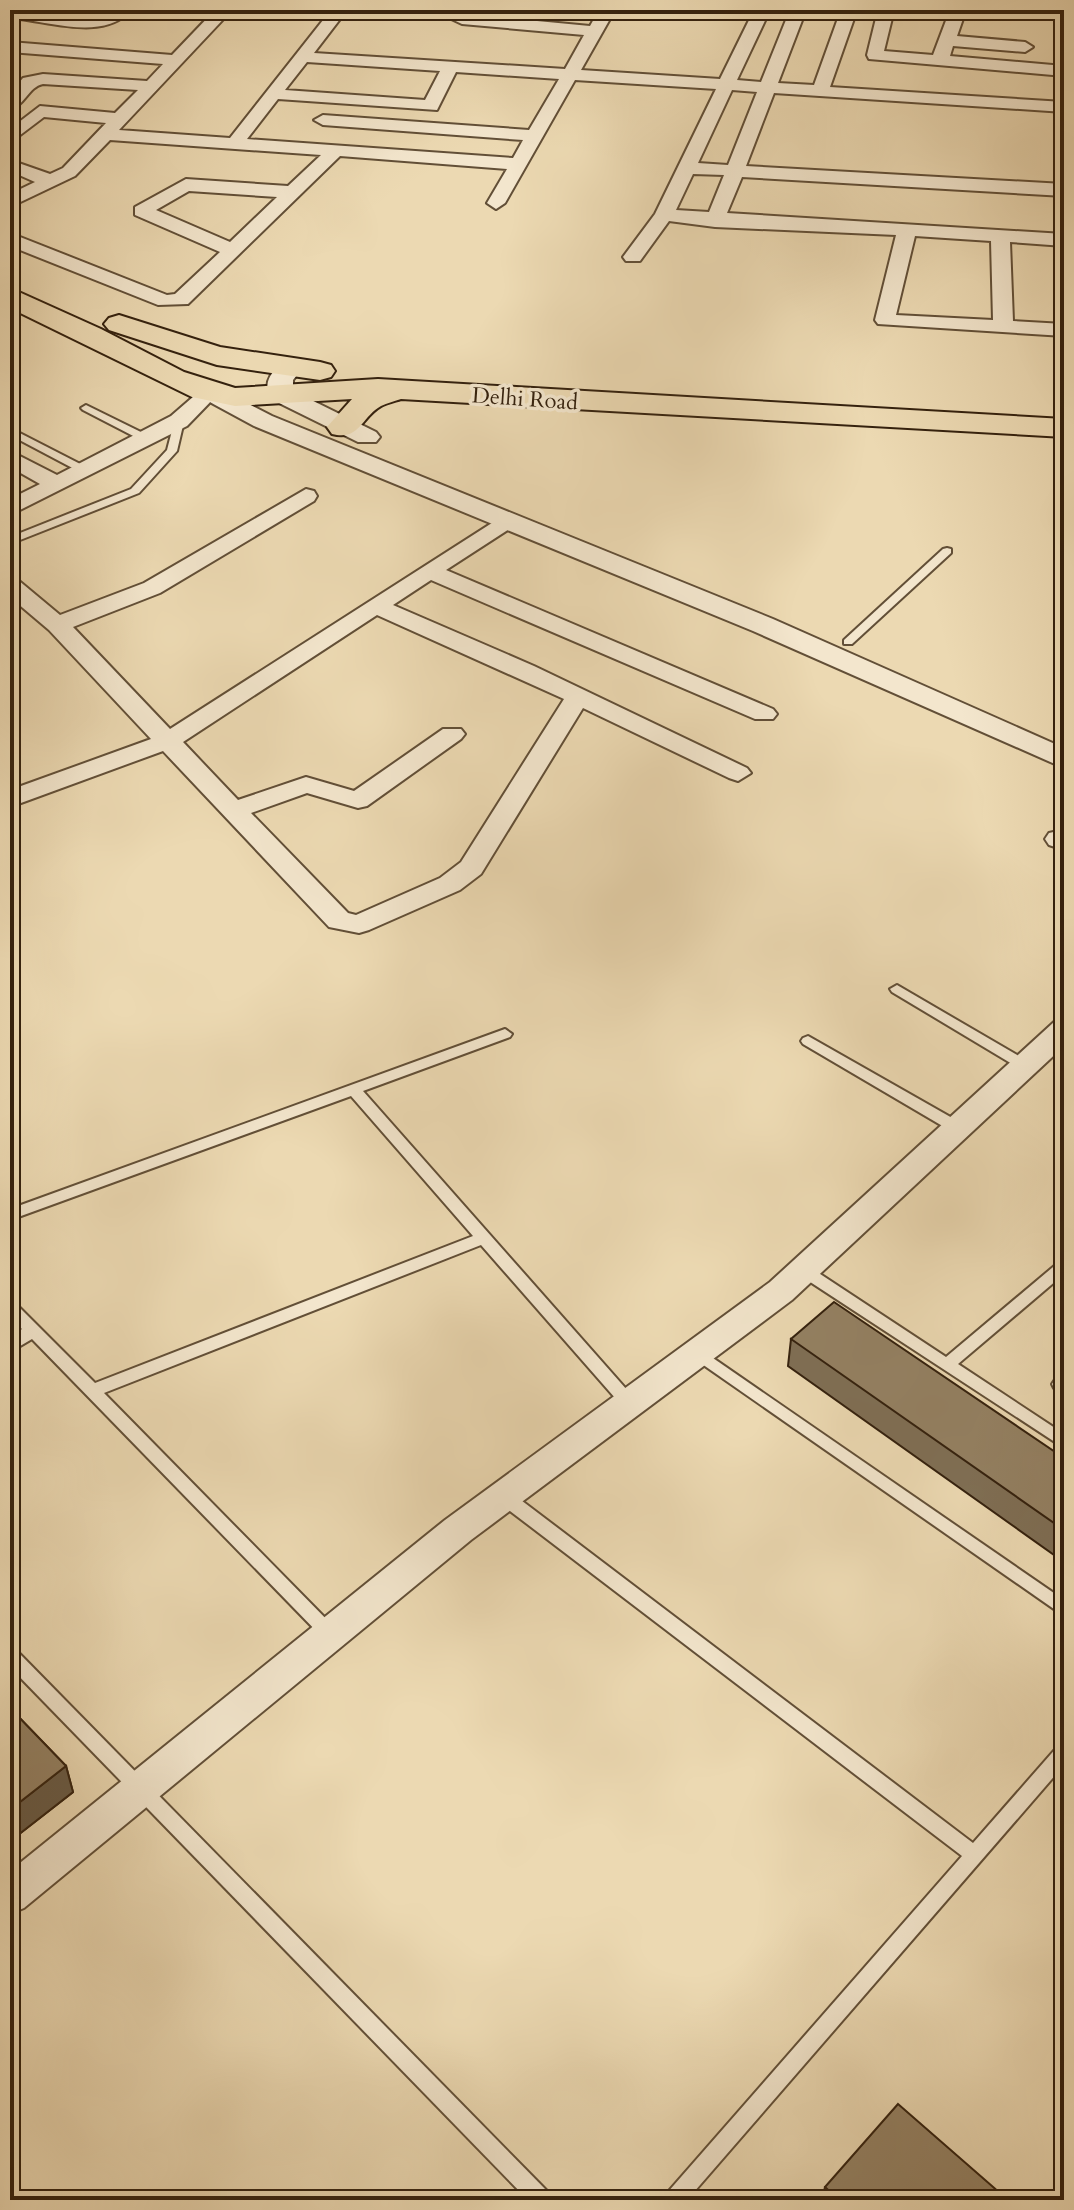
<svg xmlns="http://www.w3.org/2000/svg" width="1074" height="2210" font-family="Cardo,serif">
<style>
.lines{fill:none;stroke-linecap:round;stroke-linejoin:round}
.service-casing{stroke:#624f37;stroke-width:4}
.minor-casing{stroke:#624f37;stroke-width:4}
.tertiary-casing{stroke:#624f37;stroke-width:4}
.primary-casing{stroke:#34210e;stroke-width:4}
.service{fill:#f3e6cd;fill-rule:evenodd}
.minor{fill:#f3e6cd;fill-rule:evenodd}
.tertiary{fill:#f3e6cd;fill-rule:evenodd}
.primary{fill:#ecd9b2;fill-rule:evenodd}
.wall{fill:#7f6f55;stroke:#34210e;stroke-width:2}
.shaded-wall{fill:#685a45;stroke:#34210e;stroke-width:2}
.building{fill:#948163;stroke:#34210e;stroke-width:2}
.labels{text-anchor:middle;stroke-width:7;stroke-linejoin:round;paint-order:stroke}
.far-street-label{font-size:22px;fill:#34210e;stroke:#f3e6cd}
</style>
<rect width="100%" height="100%" fill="#ecd9b2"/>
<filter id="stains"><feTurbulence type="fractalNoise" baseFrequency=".0025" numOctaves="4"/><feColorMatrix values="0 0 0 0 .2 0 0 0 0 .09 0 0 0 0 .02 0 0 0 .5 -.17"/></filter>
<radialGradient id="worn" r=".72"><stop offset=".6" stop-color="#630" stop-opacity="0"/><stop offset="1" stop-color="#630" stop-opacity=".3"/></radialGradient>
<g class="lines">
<g class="service-casing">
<g id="service">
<polygon points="86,405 149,436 150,438 141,440 83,410 81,408"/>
<polygon points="175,419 184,421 177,451 139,493 10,544 10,537 131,489 167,450"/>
<polygon points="10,428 88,468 89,470 80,472 10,435"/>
<polygon points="947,548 951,549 951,553 852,644 844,644 844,640 943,549"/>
<polygon points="897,985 1029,1062 1031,1065 1029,1068 1019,1068 892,992 890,989"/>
<polygon points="505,1029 512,1034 510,1037 363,1091 635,1399 637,1403 635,1407 629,1409 623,1407 481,1245 104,1393 336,1629 339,1634 336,1639 330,1641 324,1639 32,1339 10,1352 10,1338 22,1329 10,1317 10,1301 15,1303 95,1383 473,1236 351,1096 10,1220 10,1209"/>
<polygon points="808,1036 961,1123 963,1127 961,1131 951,1131 803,1044 801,1041 803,1038"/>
<polygon points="1064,1260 1064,1274 958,1364 1064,1434 1064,1448 798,1274 796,1270 798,1266 808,1266 946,1357 1059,1262"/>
<polygon points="697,1347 1064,1600 1064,1616 692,1357 689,1353 692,1349"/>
<polygon points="1064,1373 1064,1389 1054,1388 1052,1384 1058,1375"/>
<polygon points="503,1489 509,1491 973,1843 1058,1746 1064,1744 1064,1765 687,2200 664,2200 667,2193 962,1856 497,1501 495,1496 497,1491"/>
<polygon points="10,1648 16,1650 549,2193 552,2200 528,2200 10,1667"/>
</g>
</g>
<g class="minor-casing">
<g id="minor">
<path d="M26 10 89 17 113 10H131C105 40 54 23 20 19L12 14Z"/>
<path d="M215 10H232L119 130 230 138 331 10H347L314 53 565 69 584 35 462 24 445 16 448 10H464V14L590 26 599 10H615L581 70 720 79 754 10H770L737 80 761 82 790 10H806L778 83 814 85 841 10H857L830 87 1064 102V112L774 93 746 166 1064 184V196L742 177 727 213 1064 234V246L1010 242 1013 321 1064 324V336L878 324 875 320 896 235 715 227 669 221 640 261H626L623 257 655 214 716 89 575 80 505 203 496 209 487 203 507 169 340 156 188 304 158 305 10 246V233L167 295 175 294 220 252 135 215V207L186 179 288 186 321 155 110 140 75 176 10 207V194L35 182 10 171V160L50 174 63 168 106 123 44 117 11 142 10 129 40 106 115 113 138 90 43 84C28 87 25 106 10 109V93L23 78 43 74 147 81 163 64 10 52V42L172 55ZM307 62 440 71 425 100 285 90ZM456 72 559 79 529 130 323 115 314 120 323 125 523 140 513 158 247 139 278 99 437 110ZM732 90 757 92 728 165 698 163ZM693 174 724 175 709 212 676 210ZM189 191 277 197 230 242 156 210ZM915 236 991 241 993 320 896 315Z"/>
<polygon points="878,10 894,10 884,51 933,55 950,10 966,10 957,36 1025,42 1033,47 1025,52 953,46 950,56 1064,66 1064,76 869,59 867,55"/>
<polygon points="208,388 218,394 187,426 10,515 10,499 40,484 10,467 10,451 57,475 171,416 201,390"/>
<path d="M306 489 314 491 317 496 314 501 160 593 73 627 170 729 506 514 514 516 517 521 514 526 446 570 773 709 777 714 773 719H755L431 580 393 605 534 666 747 768 751 773 738 781 729 778 583 708 481 874 460 890 369 930 359 933 329 927 163 751 10 807V790L151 739 49 630 10 597V578L18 580 60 615 144 583ZM377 615 564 699 461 862 440 878 356 915 348 913 251 813 307 793 358 808 367 806 461 739 465 734 461 729H443L354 791 306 777 238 800 183 742Z"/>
<polygon points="1058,831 1064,832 1064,850 1049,845 1045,839 1049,833"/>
<polygon points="1064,1019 1064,1046 792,1300 471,1540 24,1908 10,1914 10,1871 445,1520 770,1282 1054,1022"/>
</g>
</g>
<g class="tertiary-casing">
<g id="tertiary">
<path d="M290 362 302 369 293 380V391L376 432 380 437 376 442H358L271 399C261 383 273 366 290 362Z"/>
<polygon points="215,387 272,416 773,619 1064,748 1064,768 753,631 254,426 206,400 202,395"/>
</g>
</g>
<g class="primary-casing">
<g id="primary">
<path d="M10 288 101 329 184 372 235 388 378 379 1064 419V437L401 399C395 401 387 403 381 406 361 417 360 441 332 434L327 427 352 399 235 406 192 397 10 308Z"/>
<polygon points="119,315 220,347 320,362 331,365 335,371 331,377 320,380 217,365 109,330 104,324 109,318"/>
</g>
</g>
<use href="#service" class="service"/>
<use href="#minor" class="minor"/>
<use href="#tertiary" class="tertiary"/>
<use href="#primary" class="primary"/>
</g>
<g class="wall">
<polygon points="791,1339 1064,1458 1064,1562 788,1366"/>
<polygon points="10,1708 66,1766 73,1792 18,1835 10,1826"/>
<polygon points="825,2187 1008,2200 822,2200"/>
</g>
<polygon class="shaded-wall" points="66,1766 73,1792 18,1835 11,1809"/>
<g class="building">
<polygon points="834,1302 1064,1458 1064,1530 791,1339"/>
<polygon points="10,1708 66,1766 11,1809 10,1808"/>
<polygon points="898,2104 1008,2200 839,2200 825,2187"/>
</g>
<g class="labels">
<g class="far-street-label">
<text transform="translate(525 398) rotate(4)" y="8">Delhi Road</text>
</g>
</g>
<rect width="1074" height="2210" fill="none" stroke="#ecd9b2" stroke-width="40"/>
<rect x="12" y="12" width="1050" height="2186" fill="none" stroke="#34210e" stroke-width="4"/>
<rect x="20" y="20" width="1034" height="2170" fill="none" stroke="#34210e" stroke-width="2"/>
<rect width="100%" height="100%" filter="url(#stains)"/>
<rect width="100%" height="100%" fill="url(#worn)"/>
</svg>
